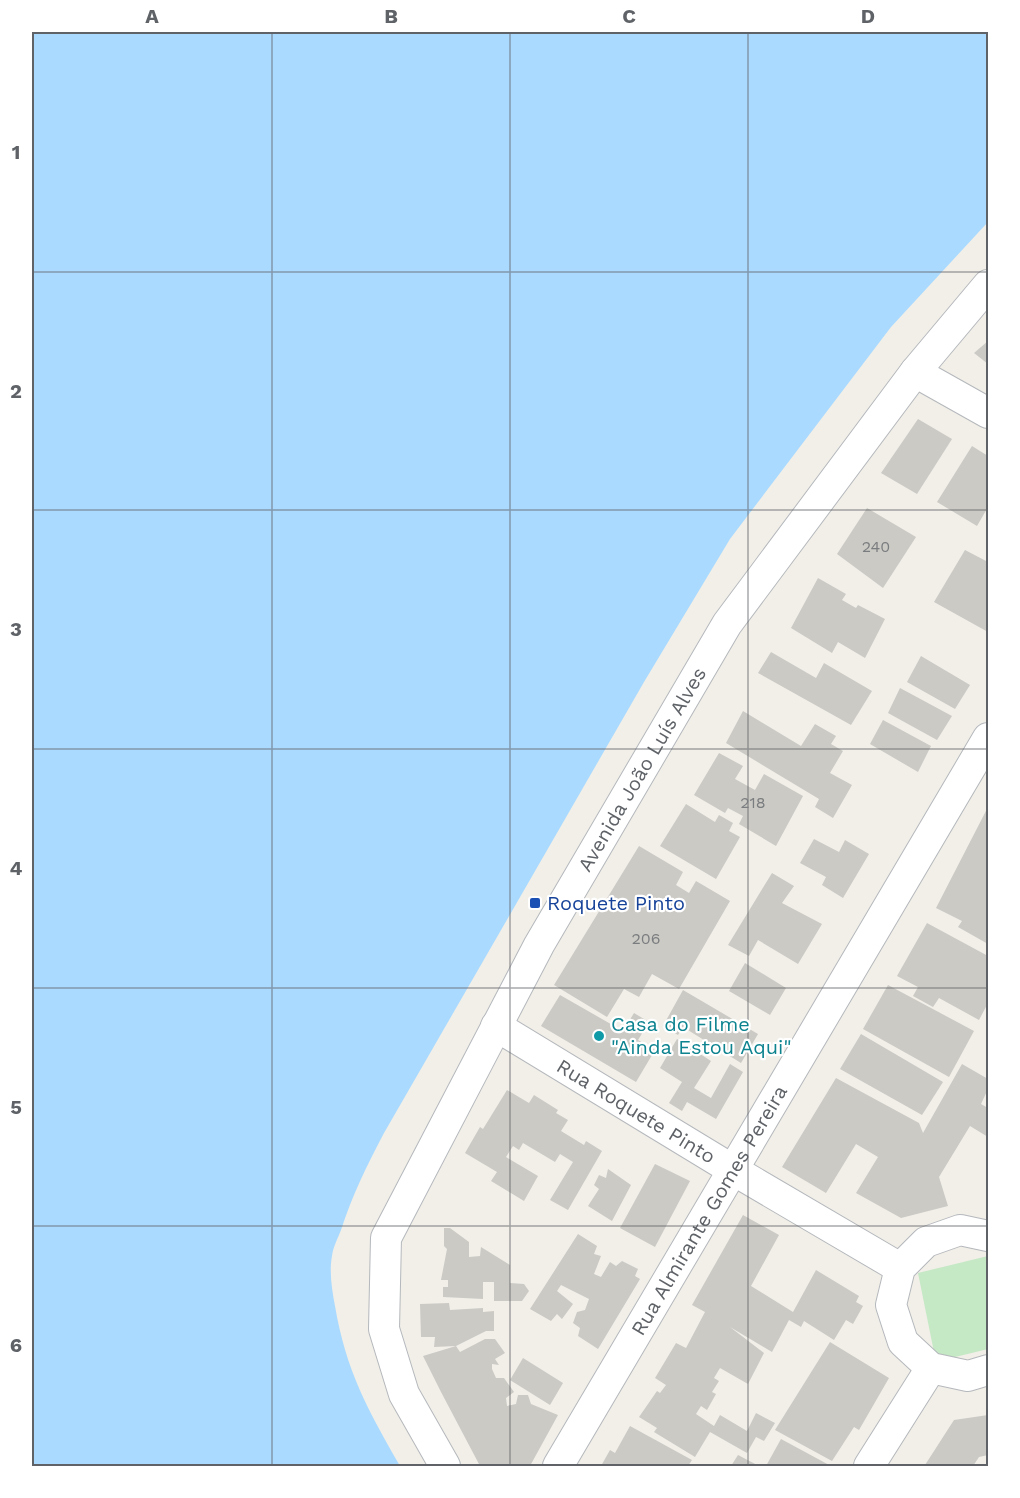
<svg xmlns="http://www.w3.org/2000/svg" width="1020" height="1498" font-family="'Work Sans',sans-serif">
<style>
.green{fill:#c5e8c5}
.water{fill:#aadaff}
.building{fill:#cccac5}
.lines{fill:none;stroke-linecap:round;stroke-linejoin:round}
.minor-casing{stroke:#b5b8bc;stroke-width:32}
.minor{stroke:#fff;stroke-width:30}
.grid{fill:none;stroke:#5f6368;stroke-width:1.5;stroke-opacity:0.55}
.transit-dot{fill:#1a4fb4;stroke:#fff;stroke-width:2}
.culture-dot{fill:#0f9aa8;stroke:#fff;stroke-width:2}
.labels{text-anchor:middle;stroke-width:4.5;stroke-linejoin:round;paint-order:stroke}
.number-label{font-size:16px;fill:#7a7d7f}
.street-label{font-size:20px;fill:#5f6368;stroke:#fff}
.transit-label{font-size:20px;fill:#164399;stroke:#fff;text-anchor:start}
.culture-label{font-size:20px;fill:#0d838f;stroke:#fff;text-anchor:start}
.neatline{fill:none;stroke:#5f6368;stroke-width:2}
.grid-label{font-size:20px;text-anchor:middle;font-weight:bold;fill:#5f6368}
</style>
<rect width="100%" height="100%" fill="#f1efe8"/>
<polygon class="green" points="988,1256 988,1349 947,1359 934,1352 918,1273"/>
<path class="water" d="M32 32H988V222L891 327 730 539 644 682 384 1133C367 1165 352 1196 341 1230 338 1238 333 1247 332 1256 329 1272 332 1290 335 1306 346 1371 368 1410 400 1466H32Z"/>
<g class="building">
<polygon points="988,341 988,364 974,353"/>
<polygon points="918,419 952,439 917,494 881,473"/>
<polygon points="972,446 988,456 988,507 977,526 937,502"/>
<polygon points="867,508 916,537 883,588 837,554"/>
<polygon points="965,550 988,562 988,632 934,602"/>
<polygon points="818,578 846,594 842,600 856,608 858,605 885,619 865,658 838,642 832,653 791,628"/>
<polygon points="771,652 816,678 824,663 872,691 851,725 758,673"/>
<polygon points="921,656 970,685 955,709 907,682"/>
<polygon points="900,688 952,716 937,740 888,713"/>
<polygon points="743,711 801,746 815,724 836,736 831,744 843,751 830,773 852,785 833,818 815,807 819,799 726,743"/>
<polygon points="883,720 931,746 918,772 870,744"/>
<polygon points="719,753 743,766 735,779 755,790 764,774 803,796 776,846 739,824 743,816 728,808 725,813 694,795"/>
<polygon points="686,804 715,822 719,815 733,823 729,831 740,837 716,879 660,846"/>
<polygon points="988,807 988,944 958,927 962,921 936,908"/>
<polygon points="814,839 839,852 845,840 869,854 843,898 822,885 826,877 800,863"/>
<polygon points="639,846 683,872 676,885 689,893 696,881 730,901 679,989 652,974 639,997 624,989 607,1017 554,985"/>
<polygon points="772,873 794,886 782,903 822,924 798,964 758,940 749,956 728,945"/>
<polygon points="927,923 988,956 988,1003 979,1020 939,998 933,1007 913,996 918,987 897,976"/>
<polygon points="745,963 786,988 770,1015 729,991"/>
<polygon points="888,985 974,1031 949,1077 863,1029"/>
<polygon points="683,990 758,1034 741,1063 683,1027 678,1035 663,1026"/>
<polygon points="560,995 623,1031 634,1013 649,1022 638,1040 655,1050 636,1082 541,1026"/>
<polygon points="861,1034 943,1082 922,1115 840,1069"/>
<polygon points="677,1039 711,1061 694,1088 711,1098 730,1064 743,1072 716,1119 687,1102 682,1111 669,1103 682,1082 660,1068"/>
<polygon points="962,1064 988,1079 988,1089 981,1104 988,1108 988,1137 970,1126 939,1177 948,1206 901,1218 856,1193 878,1157 856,1144 826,1193 782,1167 836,1078 919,1123 923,1133"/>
<polygon points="507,1090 529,1103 534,1095 558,1110 556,1113 568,1120 561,1131 584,1145 586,1141 602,1151 568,1210 550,1200 573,1162 560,1154 555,1162 523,1143 519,1150 513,1146 506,1157 538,1176 524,1201 491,1181 497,1172 465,1153 480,1127 483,1129"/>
<polygon points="655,1164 690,1181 655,1247 620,1228"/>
<polygon points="608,1169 631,1185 612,1221 588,1206 599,1189 594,1185 599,1175 606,1178"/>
<polygon points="743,1215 779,1235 751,1286 793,1312 816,1270 859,1296 856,1302 863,1306 853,1324 846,1320 834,1340 804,1321 801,1327 789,1320 772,1352 730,1327 764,1353 748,1384 720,1368 714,1378 719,1381 712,1392 716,1394 707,1410 701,1406 696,1414 714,1426 720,1415 747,1431 756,1413 775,1423 764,1441 756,1437 747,1453 710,1432 695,1457 654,1432 657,1428 639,1417 657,1391 660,1393 666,1385 655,1378 676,1343 686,1348 705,1312 692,1305"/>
<polygon points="444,1228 450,1228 469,1242 469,1257 480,1256 481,1247 510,1265 510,1283 524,1284 529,1291 522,1301 494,1301 494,1282 483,1282 483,1299 443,1297 443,1287 448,1287 448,1280 441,1280 447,1249 444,1246"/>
<polygon points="578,1234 597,1246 594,1254 601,1256 594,1274 601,1277 610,1262 616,1266 622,1261 638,1269 635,1276 640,1279 598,1349 578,1336 580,1328 573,1323 577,1312 585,1310 589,1299 561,1285 557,1291 573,1304 562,1319 557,1314 551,1321 530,1309"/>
<polygon points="449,1303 450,1310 483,1308 483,1312 494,1311 494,1331 486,1331 456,1346 460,1352 485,1339 495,1339 505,1353 495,1359 499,1365 492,1364 492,1369 496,1378 504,1378 514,1392 506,1398 507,1406 516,1404 518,1395 528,1395 531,1404 558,1415 530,1466 480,1466 441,1392 423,1356 456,1346 434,1347 435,1337 421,1337 420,1304"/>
<polygon points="830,1342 889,1378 859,1430 854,1427 832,1461 775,1430"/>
<polygon points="523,1358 563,1383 550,1405 510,1380"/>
<polygon points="988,1415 988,1455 979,1457 973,1466 928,1466 925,1465 954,1420"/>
<polygon points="630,1426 692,1460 688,1466 601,1466 610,1450 615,1453"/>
<polygon points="781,1439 831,1466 766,1466"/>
<polygon points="738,1455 759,1466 731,1466"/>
</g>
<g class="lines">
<g class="minor-casing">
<g id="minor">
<polyline points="915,372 988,413"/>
<path id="s1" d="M496 1026 733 1170 900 1268"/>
<polyline points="988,1236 960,1230 926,1242 900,1268 891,1305 903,1342 931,1368 968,1376 988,1370"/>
<path id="s2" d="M445 1466 404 1394 384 1329 386 1238 539 945 727 624 915 372 988 285"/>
<path id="s3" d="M558 1466 988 738"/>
<polyline points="869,1466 931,1368"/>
</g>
</g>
<use href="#minor" class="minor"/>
</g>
<path class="grid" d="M272 32V1466M510 32V1466M748 32V1466M32 272H988M32 510H988M32 749H988M32 988H988M32 1226H988"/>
<rect class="transit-dot" x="529" y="897" width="12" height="12" rx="3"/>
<circle class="culture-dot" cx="599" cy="1036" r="6"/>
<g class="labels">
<g class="number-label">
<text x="876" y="552">240</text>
<text x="753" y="808">218</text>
<text x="646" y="944">206</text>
</g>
<g class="street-label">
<text dy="7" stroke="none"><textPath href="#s2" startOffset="776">Avenida João Luís Alves</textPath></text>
<text dy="7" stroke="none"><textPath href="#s1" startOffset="164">Rua Roquete Pinto</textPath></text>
<text dy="7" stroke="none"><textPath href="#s3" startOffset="297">Rua Almirante Gomes Pereira</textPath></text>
</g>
<g class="transit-label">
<text x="547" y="910">Roquete Pinto</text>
</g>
<g class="culture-label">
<text x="611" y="1031">Casa do Filme<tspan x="611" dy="23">"Ainda Estou Aqui"</tspan></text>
</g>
</g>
<rect width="1020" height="1498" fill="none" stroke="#ffffff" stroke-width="66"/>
<rect x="33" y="33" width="954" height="1432" class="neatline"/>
<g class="grid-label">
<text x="152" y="23">A</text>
<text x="391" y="23">B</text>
<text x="629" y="23">C</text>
<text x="868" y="23">D</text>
<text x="16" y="159">1</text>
<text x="16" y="398">2</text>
<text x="16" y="636">3</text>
<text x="16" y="875">4</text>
<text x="16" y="1114">5</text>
<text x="16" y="1352">6</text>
</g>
</svg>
